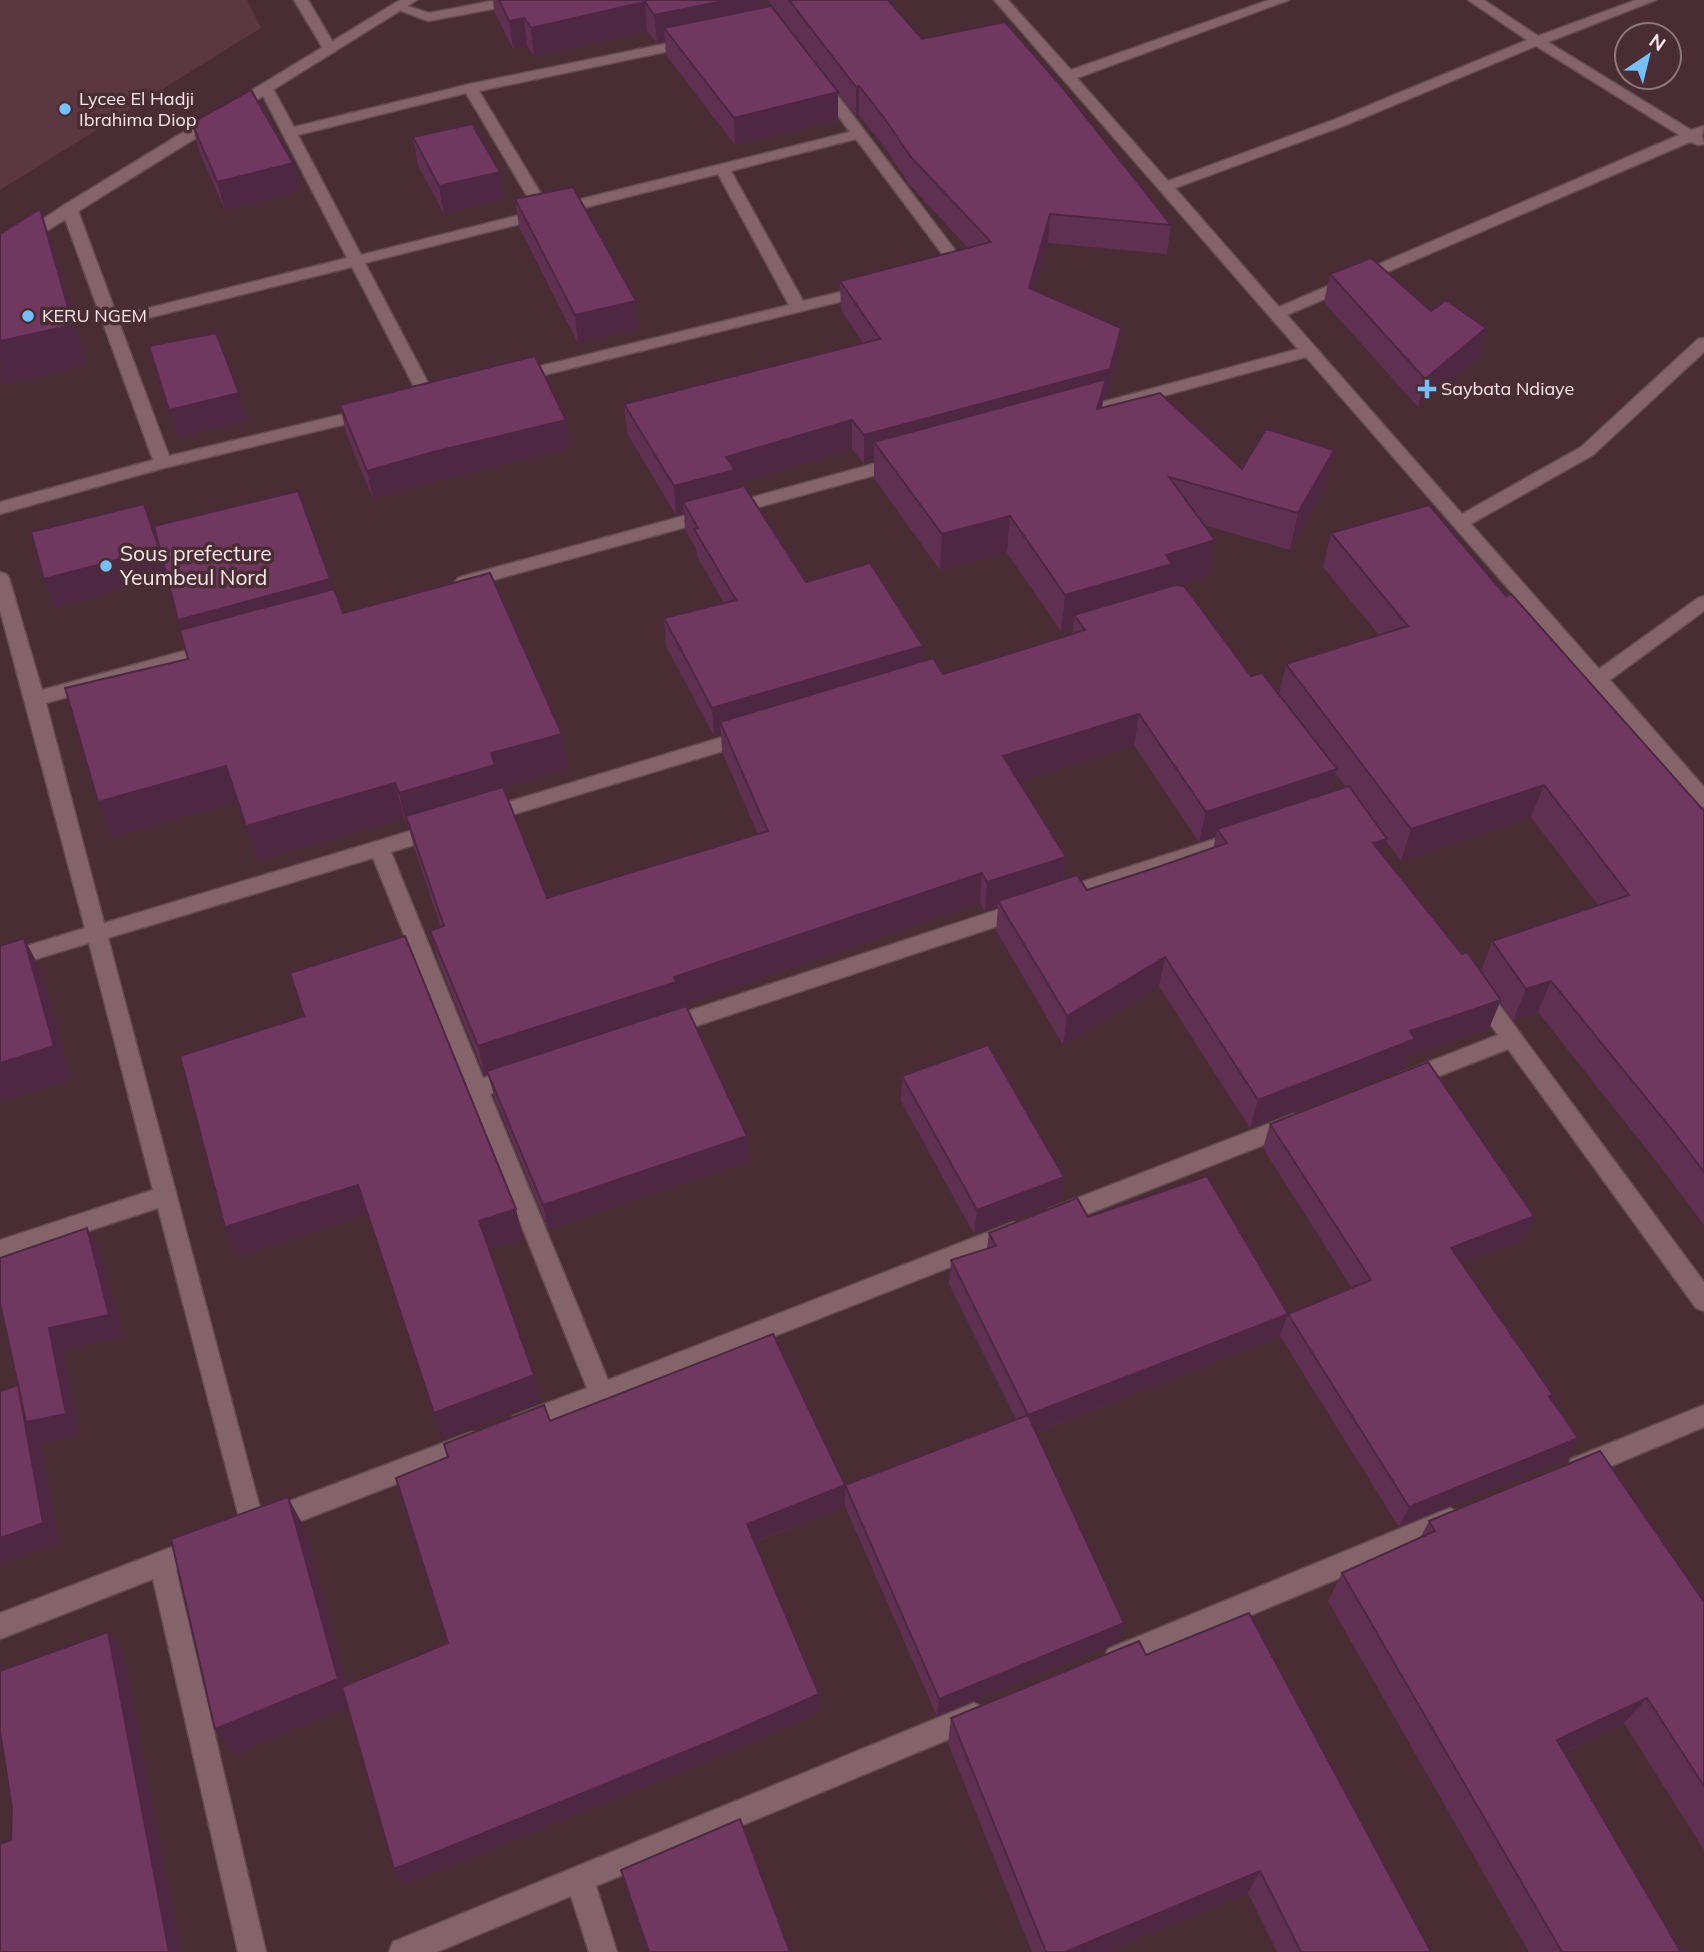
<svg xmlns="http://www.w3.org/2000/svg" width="1704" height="1952" font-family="Mulish,sans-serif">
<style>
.built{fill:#5b3741}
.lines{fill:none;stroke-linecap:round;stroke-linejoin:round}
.street-casing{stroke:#644b52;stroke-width:3}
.secondary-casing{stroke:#644b52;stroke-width:3}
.street{fill:#84636b;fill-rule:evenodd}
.secondary{fill:#84636b;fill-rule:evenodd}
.wall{fill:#603053;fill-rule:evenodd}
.shaded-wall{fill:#4e2743}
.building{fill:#703860;stroke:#4e2743;stroke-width:2}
.poi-dot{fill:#78bff8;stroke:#4a2d34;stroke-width:2.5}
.labels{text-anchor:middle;stroke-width:7;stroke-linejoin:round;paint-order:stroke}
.far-poi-label{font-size:18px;fill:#f9e6ea;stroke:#4a2d34;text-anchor:start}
.poi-label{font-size:21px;fill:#f9e6ea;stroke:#4a2d34;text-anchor:start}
</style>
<rect width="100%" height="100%" fill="#4a2d34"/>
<polygon class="built" points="0,0 247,0 261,28 0,190"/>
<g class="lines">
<g class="street-casing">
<g id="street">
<polygon points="294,0 308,0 337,49 335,52 325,52"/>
<polygon points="497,0 526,0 519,4 428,21 391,7 398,3 429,13"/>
<path d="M994 0H1008L1071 70 1269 0H1289L1077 78 1168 181 1336 119 1527 40 1468 0H1484L1538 36 1636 0H1656L1548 42 1691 130 1704 126 1702 136 1704 144 1699 145 1690 142 1287 315 1462 514 1581 447 1698 339 1704 338V352L1593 455 1471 524 1599 669 1698 598 1704 596V611L1610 680 1704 787V807L1697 805 1306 357 1079 419 1073 418 1071 414 1073 410 1298 349ZM1536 46 1679 135 1279 307 1175 188 1346 125Z"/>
<path d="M693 38 698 39V45L479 91 549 207 850 132 814 83 821 79 826 80 964 262 966 265C961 272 950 275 941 273L939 270 949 263 856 139 731 171 803 301 869 285 877 290 875 293 516 382 508 377 516 372 789 305 718 174 365 263 436 398 428 403 420 398 352 267 120 325 169 456 369 408 377 413 375 417 164 468 0 514V502L153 460 61 208 64 205 69 203 77 208 117 316 347 258 259 88 261 85H271L294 127 470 84ZM466 93 536 211 361 255 298 135Z"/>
<polygon points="899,457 905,459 908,463 905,467 464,588 458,586 455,582 458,578 464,576"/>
<polygon points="0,572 6,574 9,578 42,690 213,643 220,645 222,650 220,655 46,703 104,923 437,823 444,826 447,831 444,836 391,852 483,1078 519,1066 527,1069 530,1075 527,1081 490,1094 608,1380 1014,1222 1022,1225 1025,1232 1022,1239 522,1435 513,1432 510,1424 513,1416 587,1388 373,858 108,938 261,1512 472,1432 481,1435 484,1443 481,1451 270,1533 264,1531 262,1536 253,1540 244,1536 158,1208 0,1260 0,1240 153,1190 89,943 0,970 0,954 85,928 0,610"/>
<polygon points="749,729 756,731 759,736 756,741 485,823 478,821 475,816 478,811"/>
<polygon points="1240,831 1247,834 1250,839 1247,844 1061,905 1054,903 1051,897 1054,891"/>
<polygon points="1024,901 1031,903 1034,909 1031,915 666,1036 658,1033 655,1027 658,1021"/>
<polygon points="1479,985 1486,987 1704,1282 1704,1311 1696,1308 1508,1049 1406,1089 1398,1086 1395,1080 1398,1074 1498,1035 1468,993 1472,987"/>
<polygon points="1294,1114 1302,1116 1305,1123 1302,1130 1057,1226 1049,1223 1046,1216 1049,1209"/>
<polygon points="1704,1405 1704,1427 1580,1479 1571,1475 1568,1467 1571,1459"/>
<polygon points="1450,1508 1459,1512 1463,1520 1459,1528 1117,1671 1108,1667 1104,1658 1108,1649"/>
<polygon points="201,1536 210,1539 214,1548 210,1557 176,1570 266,1952 238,1952 153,1579 0,1639 0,1613"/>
<polygon points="974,1703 983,1707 987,1716 983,1725 596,1886 617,1952 589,1952 571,1896 437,1952 389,1952 393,1942"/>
</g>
</g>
<g class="secondary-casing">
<polygon id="secondary" points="400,0 417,0 0,260 0,248 64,205"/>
</g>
<use href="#street" class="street"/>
<use href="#secondary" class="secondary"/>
</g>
<g class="wall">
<polygon points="493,0 763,0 763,7 838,92 838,120 735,145 666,55 665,41 657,43 647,31 534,56 527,46 513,49 494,11"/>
<path d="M768 0H888L922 39 1171 225 1167 254 1048 243 1034 290 1121 328 1118 357 1106 398 1103 399 1102 407 1242 469 1325 486 1290 550 1204 525 1215 540 1208 576 1180 585 1251 676 1279 694 1286 664 1379 635 1323 567 1331 533 1506 596 1704 811V1225L1656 1161 1538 1012 1513 1020 1500 1002 1489 1028 1409 1056 1405 1068 1250 1128 1159 986 1063 1045 996 930 998 908 985 912 980 903 679 1006 747 1136 749 1161 548 1229 494 1096 488 1074 485 1075 438 960 430 931 441 927 414 847 409 828H407L404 818 258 860 238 801 112 837 188 659 182 630 167 577 55 607 160 551 332 589 343 613 562 734 568 769 500 787 547 898 758 834 722 752 721 734 714 736 666 646 664 618 724 603 697 556 696 548 685 530 684 513 676 515 627 433 624 404 863 343 841 310 840 281 968 248 909 184 885 148 859 115 856 116ZM852 449 864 464 874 461V478L940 570 1007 553 1061 631 1073 628 1072 634 943 674 922 661 806 582 736 488 735 484ZM1134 745 1199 842 1216 836 1213 848 1158 867 1087 890 1063 879 1066 857 1019 781ZM1336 774 1346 787 1331 792ZM1531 817 1598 905 1492 941 1481 971 1462 954 1382 854 1386 841 1401 861Z"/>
<polygon points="192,123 299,191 225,210 199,151"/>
<polygon points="413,137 500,172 504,199 444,214 418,165"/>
<polygon points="515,199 636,301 638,329 578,343 519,227"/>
<polygon points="1330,274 1479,356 1418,407 1324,302"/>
<polygon points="340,405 570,448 439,480 373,499 346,433"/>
<polygon points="902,1076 1064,1177 1061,1201 974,1234 901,1101"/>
<polygon points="1270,1124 1534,1216 1522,1240 1461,1263 1578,1438 1565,1459 1399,1527 1280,1336 1036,1432 1119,1642 937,1716 845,1506 755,1542 819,1694 819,1712 717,1757 404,1884 394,1869 348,1706 234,1754 304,1527 347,1685 448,1643 550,1421 845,1485 1016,1419 949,1284 951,1260 987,1249 989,1233 1088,1217 1288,1314 1352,1288 1263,1148"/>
<polygon points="1429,1521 1704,1602 1704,1850 1624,1723 1564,1752 1681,1952 1529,1952 1328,1601 1342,1573 1420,1538"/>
<polygon points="1146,1655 1431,1952 1277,1952 1248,1893 1105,1952 1032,1952 948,1743 951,1718"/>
</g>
<g class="shaded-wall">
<polygon points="728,0 763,0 763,21 664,28 665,41 657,43 654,15"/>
<polygon points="645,2 647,31 534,56 531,28"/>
<polygon points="524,18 527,46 513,49 509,21"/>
<polygon points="859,86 859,115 856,116 856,87"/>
<polygon points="838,92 838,120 735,145 734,118"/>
<polygon points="293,163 299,191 225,210 217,182"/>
<polygon points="500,172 504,199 444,214 439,186"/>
<polygon points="40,209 54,249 87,365 1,385 0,341"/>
<polygon points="1050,214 1048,243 1026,317 1029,288"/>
<polygon points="636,301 638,329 578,343 575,315"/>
<polygon points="1121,328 1118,357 1106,398 1103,399 1101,416 874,442 874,461 864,464 864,435"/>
<polygon points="1486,328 1479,356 1418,407 1425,379"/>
<polygon points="239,393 247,421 178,438 169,410"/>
<polygon points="566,420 570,448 439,480 373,499 367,471 433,452"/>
<polygon points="852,420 852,449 735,484 736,499 683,502 684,513 676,515 674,486 726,457"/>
<polygon points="1334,450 1325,486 1290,550 1298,513"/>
<polygon points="144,504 168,577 55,607 44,579"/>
<polygon points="1010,516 1007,553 940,570 942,534"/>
<polygon points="1215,540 1208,576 1168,589 1074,615 1073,628 1061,631 1065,595 1166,555"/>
<polygon points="330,579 337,607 188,648 178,620"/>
<polygon points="923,646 922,673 720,722 721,734 714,736 712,708"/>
<polygon points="1139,714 1134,745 1001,787 1003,756"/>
<polygon points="562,734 568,769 500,787 502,799 406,816 409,828 407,828 399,793 491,753"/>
<polygon points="226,766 238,801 112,837 98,802"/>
<polygon points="1337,769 1329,800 1217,829 1216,836 1199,842 1206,812"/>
<polygon points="395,783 404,818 258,860 246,826"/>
<polygon points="1544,785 1531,817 1401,861 1411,829"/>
<polygon points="1387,839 1378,869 1373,843"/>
<polygon points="1066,857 1062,886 998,901 998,908 985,912 987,882"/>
<polygon points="982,873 980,903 679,1006 680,1011 485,1075 478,1046 674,977"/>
<polygon points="24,938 42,972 71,1079 0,1102 0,1063"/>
<polygon points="1165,957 1159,986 1063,1045 1067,1016"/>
<polygon points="1551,981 1538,1012 1513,1020 1526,989"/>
<polygon points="1501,1000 1489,1028 1409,1056 1405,1068 1250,1128 1258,1100 1410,1031"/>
<polygon points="747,1136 749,1161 548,1229 543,1205"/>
<polygon points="1064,1177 1061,1201 974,1234 977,1210"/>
<polygon points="358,1185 368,1214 238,1256 225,1227"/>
<polygon points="516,1209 523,1238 487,1250 479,1221"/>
<polygon points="1534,1216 1522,1240 1440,1271 1451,1248"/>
<polygon points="87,1228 100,1251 123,1337 63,1350 80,1435 42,1443 40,1440 59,1543 0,1564 0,1538 18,1385 49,1328"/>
<polygon points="1288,1314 1280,1336 1025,1436 1028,1415"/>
<polygon points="534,1375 541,1402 443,1439 434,1413"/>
<polygon points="1578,1438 1565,1459 1399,1527 1409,1507"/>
<polygon points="845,1485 845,1506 749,1544 747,1524"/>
<polygon points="288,1497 304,1527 353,1705 234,1754 215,1729"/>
<polygon points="1124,1623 1119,1642 937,1716 939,1699"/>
<polygon points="108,1632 123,1651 181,1952 169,1952"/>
<polygon points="819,1694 819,1712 717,1757 404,1884 394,1869"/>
<polygon points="1647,1698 1624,1723 1536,1765 1557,1740"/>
<polygon points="1260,1871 1248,1893 1105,1952 1065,1952"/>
</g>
<g class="building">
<polygon points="499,0 728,0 654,15 645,2 531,28 524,18 509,21"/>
<polygon points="789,0 888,0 922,39 1005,22 1062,87 1171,225 1050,214 1029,288 1121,328 1110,369 864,435 852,420 726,457 735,470 674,486 624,404 880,339 840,281 991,242 910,156 885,119 859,86 856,87"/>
<polygon points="771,6 838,92 734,118 664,28"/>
<polygon points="251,90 293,163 217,182 192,123"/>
<polygon points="472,124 500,172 439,186 413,137"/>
<polygon points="573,187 636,301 575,315 515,199"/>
<polygon points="40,209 73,325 0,341 0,234"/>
<polygon points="1371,258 1431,311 1446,300 1486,328 1425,379 1330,274"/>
<polygon points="216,333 239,393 169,410 149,346"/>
<polygon points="535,356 566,420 433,452 367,471 340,405"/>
<polygon points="1106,379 1097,409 1160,393 1242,469 1266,429 1334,450 1298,513 1169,477 1215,540 1166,555 1172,564 1065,595 1010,516 942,534 874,442"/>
<polygon points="744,486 806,582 870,563 923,646 712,708 664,618 736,600 694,529 698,528 683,502"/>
<polygon points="298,491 330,579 178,620 154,526"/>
<polygon points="144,504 159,549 44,579 31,532"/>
<polygon points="1429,505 1506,596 1511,594 1704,811 1704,1172 1673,1131 1551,981 1526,989 1492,941 1629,895 1544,785 1411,829 1286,664 1408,626 1331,533"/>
<polygon points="490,573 562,734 491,753 495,765 399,793 395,783 246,826 226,766 98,802 65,688 188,659 180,630 334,589 343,613"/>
<polygon points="1175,585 1184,586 1251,676 1262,673 1337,769 1206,812 1139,714 1003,756 1066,857 987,882 982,873 674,977 676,982 478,1046 430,931 444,926 406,816 503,787 547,898 768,831 720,722 933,658 943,674 1015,652 1085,630 1074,615"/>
<polygon points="1349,786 1387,839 1373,843 1462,954 1467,952 1501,1000 1410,1031 1415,1039 1258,1100 1165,957 1067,1016 998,901 1077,875 1087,890 1158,867 1227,843 1217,829"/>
<polygon points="405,936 516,1209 479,1221 534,1375 434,1413 358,1185 225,1227 180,1056 304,1016 290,973"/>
<polygon points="24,938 54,1046 0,1063 0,946"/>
<polygon points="686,1006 747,1136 543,1205 487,1071"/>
<polygon points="988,1045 1064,1177 977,1210 902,1076"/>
<polygon points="1428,1062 1534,1216 1451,1248 1553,1395 1549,1396 1578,1438 1409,1507 1288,1314 1371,1280 1270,1124"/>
<polygon points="1207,1176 1288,1314 1028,1415 951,1260 996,1246 989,1233 1077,1198 1088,1217"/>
<polygon points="87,1228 109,1315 49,1328 66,1414 26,1422 0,1303 0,1258"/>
<polygon points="773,1334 845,1485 747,1524 819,1694 714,1740 394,1869 342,1687 448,1643 396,1478 448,1457 444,1444 544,1405 550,1421"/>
<polygon points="18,1385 43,1523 0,1538 0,1391"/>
<polygon points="1028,1415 1124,1623 939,1699 845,1485"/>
<polygon points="1600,1451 1704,1602 1704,1786 1647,1698 1557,1740 1681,1952 1562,1952 1342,1573 1435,1531 1429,1521"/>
<polygon points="288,1497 338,1679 215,1729 171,1539"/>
<polygon points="1249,1613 1431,1952 1301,1952 1260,1871 1065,1952 1046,1952 951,1718 1139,1641 1146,1655"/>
<polygon points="108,1632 169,1952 0,1952 0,1844 11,1840 12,1808 0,1731 0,1671"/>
<polygon points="740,1819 790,1952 649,1952 621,1870"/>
</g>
<g class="poi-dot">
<circle cx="65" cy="109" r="7"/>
<circle cx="28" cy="316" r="7"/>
<path d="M1423.5 378.5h7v7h7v7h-7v7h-7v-7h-7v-7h7z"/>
<circle cx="106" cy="566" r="7"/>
</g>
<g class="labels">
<g class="far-poi-label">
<text x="79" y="105">Lycee El Hadji<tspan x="79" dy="21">Ibrahima Diop</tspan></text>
<text x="42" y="322">KERU NGEM</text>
<text x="1441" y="395">Saybata Ndiaye</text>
</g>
<g class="poi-label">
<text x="120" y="561">Sous prefecture<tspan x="120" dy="24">Yeumbeul Nord</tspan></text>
</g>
</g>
<g transform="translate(1648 56) rotate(35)"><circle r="33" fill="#4a2d34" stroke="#90777d" stroke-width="2"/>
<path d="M0-5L12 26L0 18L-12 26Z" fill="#78bff8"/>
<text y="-10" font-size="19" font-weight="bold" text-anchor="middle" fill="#f9e6ea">N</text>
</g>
</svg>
